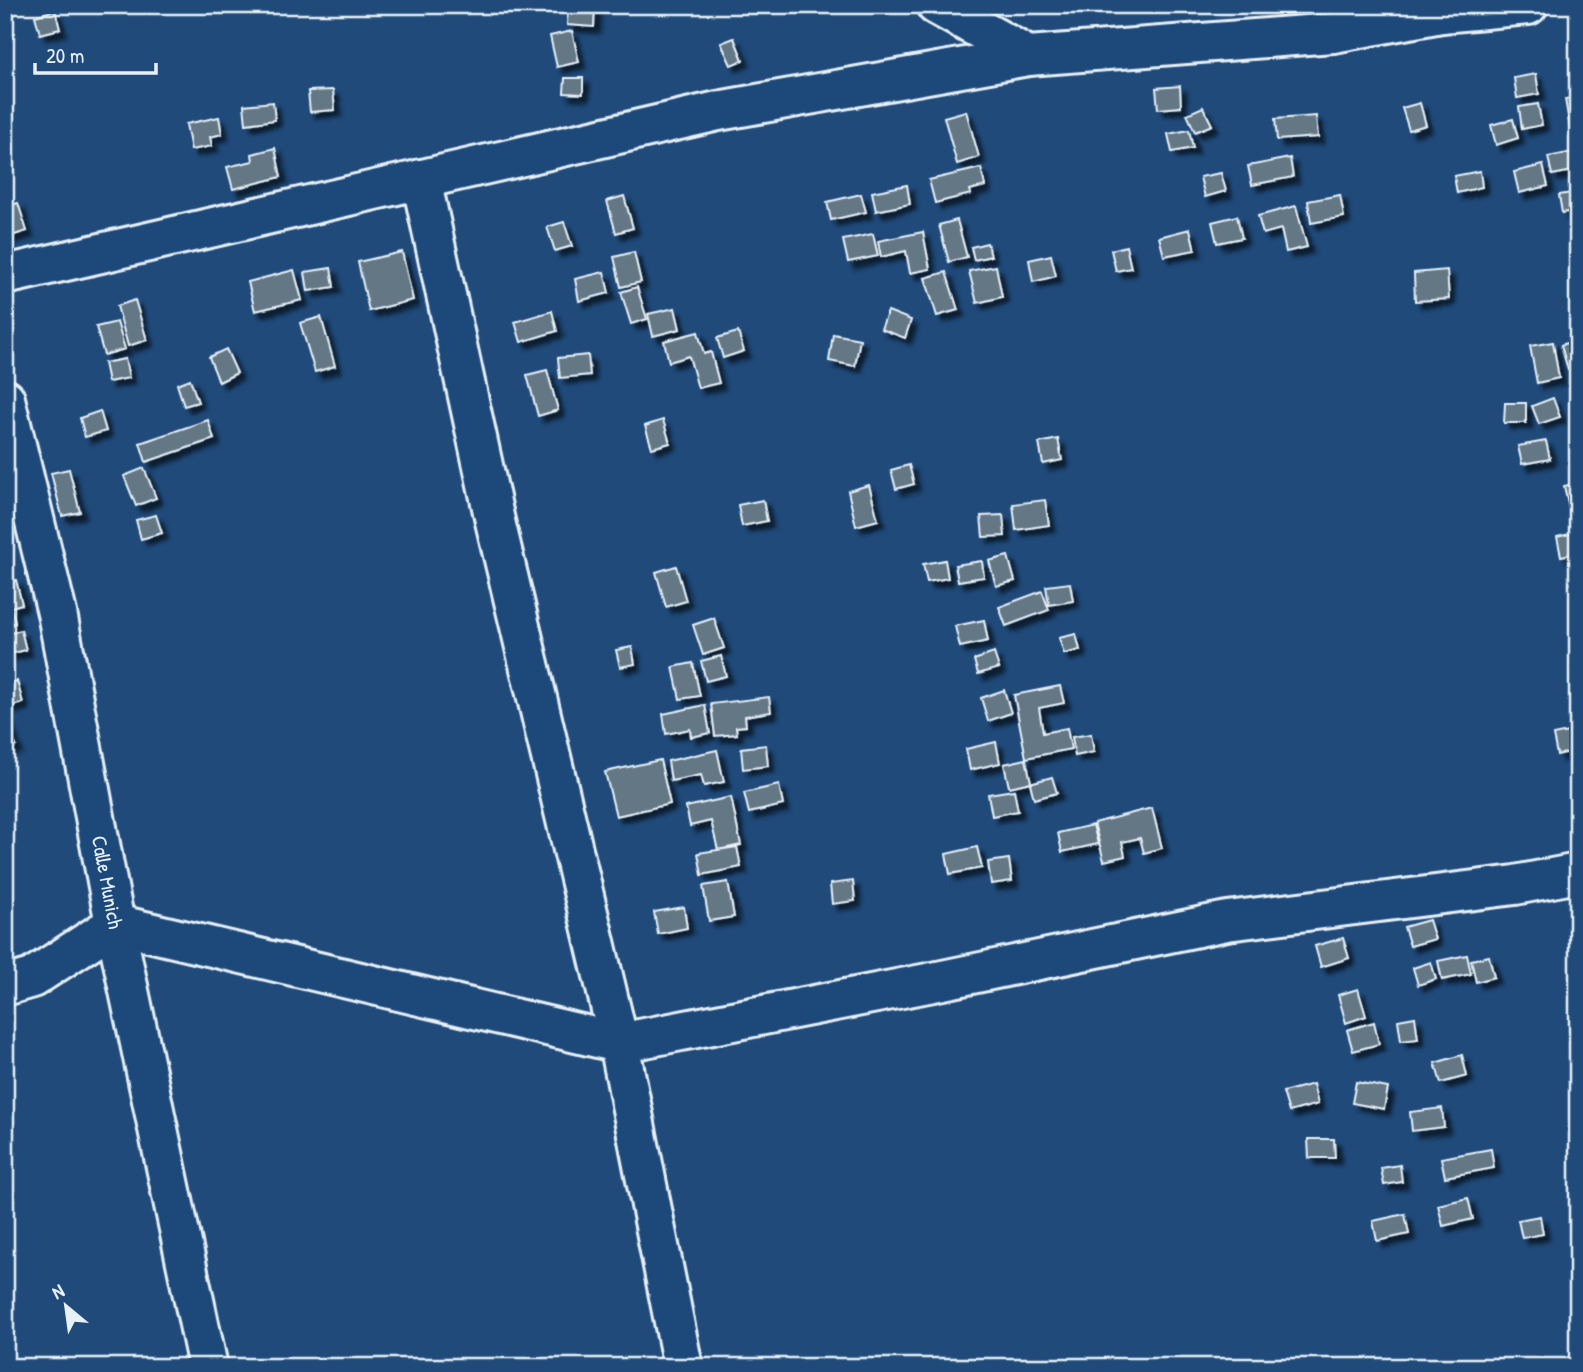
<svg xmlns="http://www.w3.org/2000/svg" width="1583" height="1372" font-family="'Patrick Hand',sans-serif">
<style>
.building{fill:#647785;stroke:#e8f1f8;stroke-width:2;filter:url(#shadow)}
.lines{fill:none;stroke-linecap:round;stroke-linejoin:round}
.minor-casing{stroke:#e8f1f8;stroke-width:44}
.minor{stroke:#1f4a7a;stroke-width:38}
.labels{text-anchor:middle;stroke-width:6;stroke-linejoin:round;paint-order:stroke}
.street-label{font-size:21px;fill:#e8f1f8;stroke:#1f4a7a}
</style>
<defs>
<filter id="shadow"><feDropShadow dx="6" dy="6" stdDeviation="2" flood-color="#0009"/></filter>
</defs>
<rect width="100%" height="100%" fill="#1f4a7a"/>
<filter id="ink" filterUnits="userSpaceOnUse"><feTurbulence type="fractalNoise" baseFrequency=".0143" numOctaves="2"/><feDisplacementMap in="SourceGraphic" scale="14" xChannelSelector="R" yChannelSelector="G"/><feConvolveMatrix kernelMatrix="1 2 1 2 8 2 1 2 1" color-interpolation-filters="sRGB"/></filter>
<g filter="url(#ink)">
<g class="building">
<polygon points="568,5 595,5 594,27 567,25"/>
<polygon points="55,10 60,29 40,34 35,16"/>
<polygon points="572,31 579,62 557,67 550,36"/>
<polygon points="734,38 743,60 731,65 721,43"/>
<polygon points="1536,74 1539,94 1517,98 1514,78"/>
<polygon points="565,78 583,78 583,94 564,93"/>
<polygon points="1180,86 1181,107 1158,109 1156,88"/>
<polygon points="333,90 335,110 310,112 308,91"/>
<polygon points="1578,97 1578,145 1573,146 1565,99"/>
<polygon points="273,102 275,120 246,124 244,105"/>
<polygon points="1420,103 1426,125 1409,130 1402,108"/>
<polygon points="1538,104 1542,125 1522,129 1519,107"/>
<polygon points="1203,107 1212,125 1195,132 1187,114"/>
<polygon points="966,111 979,157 957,164 944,117"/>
<polygon points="1316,116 1318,137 1277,140 1275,119"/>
<polygon points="219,117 222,134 210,137 212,146 191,150 186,124"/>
<polygon points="1513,119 1518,138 1496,145 1491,125"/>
<polygon points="1189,130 1193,148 1172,152 1168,134"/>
<polygon points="275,148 281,177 233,189 227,167 253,161 252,154"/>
<polygon points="1578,151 1578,170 1552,175 1548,157"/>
<polygon points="1290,158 1293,177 1252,185 1248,166"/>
<polygon points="1543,165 1548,186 1519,193 1514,172"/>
<polygon points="981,168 985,186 970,190 971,194 935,203 929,180"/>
<polygon points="1480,171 1482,187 1457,193 1454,176"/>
<polygon points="1221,173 1226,191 1205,197 1200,177"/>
<polygon points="907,185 910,204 876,211 872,192"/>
<polygon points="1578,192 1578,210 1562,213 1559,195"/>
<polygon points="861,194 866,212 831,220 827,202"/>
<polygon points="1340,195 1344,217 1311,223 1308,201"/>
<polygon points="624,196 633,228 616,233 607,201"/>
<polygon points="18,203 27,231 5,238 5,207"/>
<polygon points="1296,206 1307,247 1286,252 1281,229 1263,234 1258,216"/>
<polygon points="1237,216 1242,238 1217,243 1212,222"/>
<polygon points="957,220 967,257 949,262 939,225"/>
<polygon points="564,222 572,246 555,251 547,227"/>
<polygon points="1190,229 1195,250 1164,256 1159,237"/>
<polygon points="923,232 930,269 910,273 906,251 881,257 878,241"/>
<polygon points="873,234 878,256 848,262 843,240"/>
<polygon points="987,243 991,256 974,260 971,247"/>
<polygon points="1126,246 1131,268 1116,271 1111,250"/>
<polygon points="402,252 413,300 369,311 358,262"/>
<polygon points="634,252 641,282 621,287 614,257"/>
<polygon points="1051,255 1056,276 1033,282 1029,260"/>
<polygon points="996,266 1002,297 977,303 969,271"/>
<polygon points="331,268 334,287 308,291 305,272"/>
<polygon points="294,270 302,300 255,311 248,282"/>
<polygon points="1447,270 1449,299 1415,301 1414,273"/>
<polygon points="604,272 609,293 579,301 575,279"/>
<polygon points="946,272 958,310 937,316 925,278"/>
<polygon points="637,287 647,319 631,324 621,292"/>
<polygon points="135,300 147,340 128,346 117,306"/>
<polygon points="675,308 680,329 653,336 648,314"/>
<polygon points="552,311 557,331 521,342 515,322"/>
<polygon points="888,311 911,320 905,338 881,329"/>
<polygon points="321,317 335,366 315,372 300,323"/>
<polygon points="117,322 125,349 104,355 96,327"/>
<polygon points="698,332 704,354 711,352 719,383 698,388 689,356 669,362 664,341"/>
<polygon points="738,332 744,351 723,358 717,338"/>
<polygon points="833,334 860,339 855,366 829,361"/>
<polygon points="1578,339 1578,367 1568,370 1561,345"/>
<polygon points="1553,342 1559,378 1537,383 1530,346"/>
<polygon points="226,349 237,373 219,382 209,357"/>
<polygon points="588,355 590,375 560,378 558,358"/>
<polygon points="125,359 129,378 108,382 104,363"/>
<polygon points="547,370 558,410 538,416 527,375"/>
<polygon points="190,379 198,402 184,406 177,384"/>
<polygon points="1553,398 1560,417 1539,424 1532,406"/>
<polygon points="1505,403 1526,403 1526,423 1504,423"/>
<polygon points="100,411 106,431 85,437 80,418"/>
<polygon points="208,420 214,439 146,462 140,443"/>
<polygon points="663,420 670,443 652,448 645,426"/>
<polygon points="1058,439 1062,460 1043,464 1039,443"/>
<polygon points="1546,441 1550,459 1522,464 1518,446"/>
<polygon points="909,465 914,484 896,489 891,470"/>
<polygon points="144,468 156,498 136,506 124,476"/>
<polygon points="69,469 80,512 62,516 51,473"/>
<polygon points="1578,483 1578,528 1574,529 1564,486"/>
<polygon points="869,485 878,520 856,526 848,491"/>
<polygon points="763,500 767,521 742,526 738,505"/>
<polygon points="1045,500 1049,525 1016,530 1013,504"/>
<polygon points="156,515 162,533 141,539 136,520"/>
<polygon points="1003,515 1005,536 983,537 981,516"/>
<polygon points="1578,532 1578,553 1561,556 1557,537"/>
<polygon points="1008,556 1015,581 996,586 989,561"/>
<polygon points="945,560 948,578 927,582 923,564"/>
<polygon points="982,561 984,577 958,581 955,565"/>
<polygon points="676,566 686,601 666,607 656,572"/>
<polygon points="16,580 22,604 11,607 15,623 5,626 5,583"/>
<polygon points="1070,583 1073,601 1049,605 1046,586"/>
<polygon points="1042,591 1049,610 1006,626 999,607"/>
<polygon points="714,618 724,648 703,655 693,625"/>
<polygon points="984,620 988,641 960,647 955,626"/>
<polygon points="21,630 26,650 5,655 5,635"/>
<polygon points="1076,634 1080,650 1064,654 1059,638"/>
<polygon points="632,647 635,664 620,667 616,650"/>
<polygon points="994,653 999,668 978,674 974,660"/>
<polygon points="721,656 726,676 706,681 701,661"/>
<polygon points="693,663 700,696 680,699 673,667"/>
<polygon points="17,681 23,703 5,708 5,684"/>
<polygon points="1060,686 1064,703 1039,708 1043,733 1067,728 1071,749 1026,758 1014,695"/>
<polygon points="1004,690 1011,713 988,721 981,698"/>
<polygon points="769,697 771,712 745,716 746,726 736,727 737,734 715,736 711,704"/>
<polygon points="705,705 710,733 691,737 690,729 666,734 663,714"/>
<polygon points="6,717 16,746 5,750 5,717"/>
<polygon points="1578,730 1578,750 1557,755 1553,735"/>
<polygon points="1091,734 1094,752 1075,756 1072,737"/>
<polygon points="996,742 1000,763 970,770 966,749"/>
<polygon points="766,745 768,766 743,769 741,748"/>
<polygon points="717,750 724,782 704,786 701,775 671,781 668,761"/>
<polygon points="1026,759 1031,782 1009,787 1004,764"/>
<polygon points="660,760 670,804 616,816 605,772"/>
<polygon points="1052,777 1057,793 1034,799 1030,783"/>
<polygon points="779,785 783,805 749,813 744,793"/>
<polygon points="1014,790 1018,811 992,816 988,794"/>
<polygon points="731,797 741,845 718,850 711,821 690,826 686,807"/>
<polygon points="1152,808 1162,848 1144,853 1140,838 1122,842 1125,856 1104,861 1094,823"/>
<polygon points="1093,825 1098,844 1062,852 1058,833"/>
<polygon points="737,847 741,867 702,875 698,853"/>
<polygon points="977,847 982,868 950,874 946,854"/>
<polygon points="1009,859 1012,881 991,884 988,862"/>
<polygon points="853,881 855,901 832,904 830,884"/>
<polygon points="728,882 734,917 709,921 703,886"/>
<polygon points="684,907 687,928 658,934 654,912"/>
<polygon points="1429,920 1435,939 1410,946 1404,927"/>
<polygon points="1343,938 1349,958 1321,967 1315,946"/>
<polygon points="1467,955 1471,974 1442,980 1438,961"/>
<polygon points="1489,956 1494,977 1476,982 1471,960"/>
<polygon points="1431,962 1436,979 1418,985 1413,968"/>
<polygon points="1358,989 1366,1016 1346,1023 1338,995"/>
<polygon points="1415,1017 1418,1039 1401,1041 1398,1020"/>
<polygon points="1374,1022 1379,1044 1353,1051 1347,1030"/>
<polygon points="1462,1055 1467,1076 1441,1083 1435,1063"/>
<polygon points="1356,1082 1388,1088 1384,1109 1352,1103"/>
<polygon points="1313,1084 1318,1104 1289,1112 1283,1092"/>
<polygon points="1442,1108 1444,1127 1412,1131 1410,1112"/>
<polygon points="1308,1139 1334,1139 1335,1158 1309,1158"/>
<polygon points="1491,1149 1494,1168 1445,1177 1441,1158"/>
<polygon points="1400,1165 1402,1182 1384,1185 1381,1168"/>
<polygon points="1468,1198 1473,1219 1443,1226 1438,1205"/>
<polygon points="1405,1214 1409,1234 1377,1241 1373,1221"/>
<polygon points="1540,1216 1543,1234 1522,1238 1518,1220"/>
</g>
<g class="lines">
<g class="minor-casing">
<g id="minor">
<polyline points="936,5 1028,56"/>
<polyline points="1441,13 1528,5"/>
<polyline points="421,179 495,521 619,1043 683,1367"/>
<polyline points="5,275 718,111 1028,56 1333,33 1441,13 1446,5"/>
<path id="s1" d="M5 399 57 613 115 924 208 1367"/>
<polyline points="5,986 32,978 115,924 619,1043 933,982 1227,921 1515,885 1578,873"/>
</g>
</g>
<use href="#minor" class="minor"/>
</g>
</g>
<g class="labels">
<g class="street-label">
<text dy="7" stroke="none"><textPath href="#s1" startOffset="494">Calle Munich</textPath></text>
</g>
</g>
<rect width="1583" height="1372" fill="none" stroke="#1f4a7a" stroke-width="28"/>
<rect x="14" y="14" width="1555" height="1344" fill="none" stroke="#e8f1f8" stroke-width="2.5" filter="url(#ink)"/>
<g transform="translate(66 1306) rotate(331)" stroke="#1f4a7a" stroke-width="5" paint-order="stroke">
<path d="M0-5L12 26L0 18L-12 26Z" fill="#e8f1f8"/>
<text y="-10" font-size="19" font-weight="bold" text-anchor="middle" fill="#e8f1f8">N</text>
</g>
<path d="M35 63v10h121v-10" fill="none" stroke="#e8f1f8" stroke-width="3.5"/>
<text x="46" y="63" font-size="21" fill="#e8f1f8" stroke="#1f4a7a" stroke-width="5" paint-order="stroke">20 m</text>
</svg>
